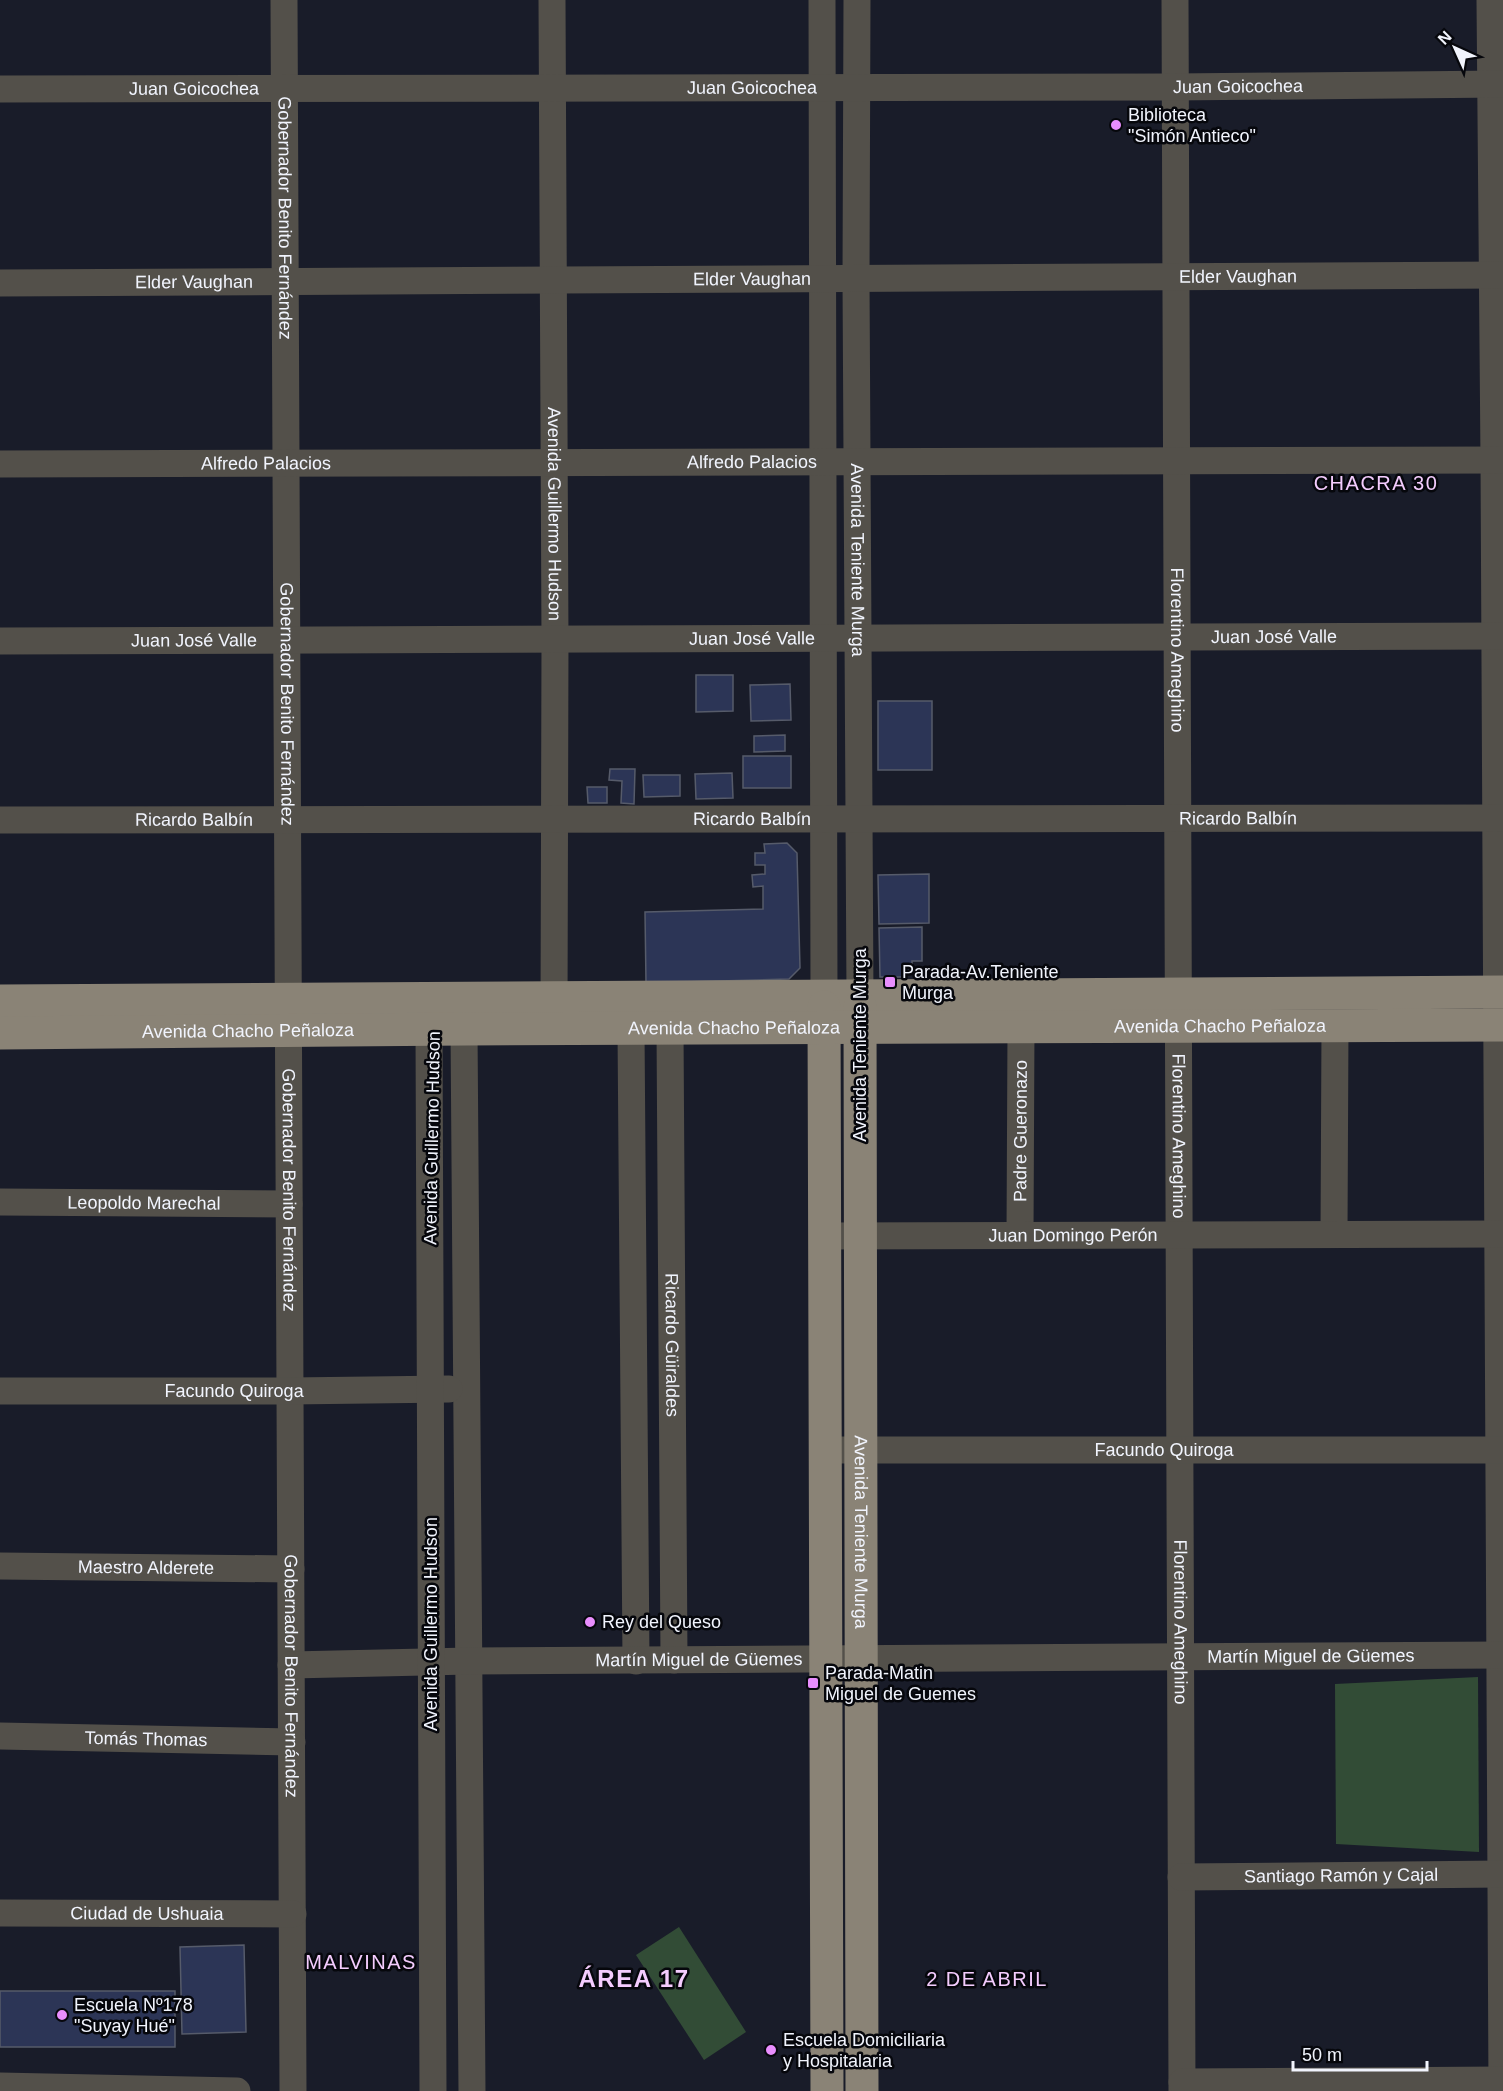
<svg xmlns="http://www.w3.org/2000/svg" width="1503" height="2091" font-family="Helvetica,sans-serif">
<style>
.green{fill:#324c36}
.building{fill:#2c3556;stroke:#565b6a;stroke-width:1.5}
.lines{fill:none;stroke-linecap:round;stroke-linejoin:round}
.minor{stroke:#53504a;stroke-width:27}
.major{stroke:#8a8376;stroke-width:33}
.poi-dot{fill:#e98efe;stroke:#06070c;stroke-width:2}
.labels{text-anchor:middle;stroke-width:5;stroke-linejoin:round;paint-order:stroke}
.street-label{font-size:18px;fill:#f1f4fd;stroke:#06070c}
.poi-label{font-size:18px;fill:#f1f4fd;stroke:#06070c;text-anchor:start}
.neighbourhood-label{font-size:20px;letter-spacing:1.5px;fill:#f4ccfe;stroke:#06070c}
.district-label{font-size:24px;font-weight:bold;letter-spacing:1.5px;fill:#f4ccfe;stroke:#06070c}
</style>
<rect width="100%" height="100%" fill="#191c29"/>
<g class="green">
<polygon points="1478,1677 1479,1852 1336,1844 1335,1684"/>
<polygon points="679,1927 746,2032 704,2060 636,1955"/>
</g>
<g class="building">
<polygon points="696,675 733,675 733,711 696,712"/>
<polygon points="790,684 791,720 751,721 750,685"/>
<rect x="878" y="701" width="54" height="69"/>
<polygon points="785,735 785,751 754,752 754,736"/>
<rect x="743" y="756" width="48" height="32"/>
<polygon points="610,769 635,769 634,804 621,803 622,781 609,780"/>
<polygon points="732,773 733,798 696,799 695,774"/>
<polygon points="643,775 680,775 680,796 644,797"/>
<polygon points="587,787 607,787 607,803 588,803"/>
<polygon points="787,843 797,853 800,968 789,979 646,983 645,912 763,909 763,886 753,887 752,875 765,874 765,865 755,865 755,853 765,853 764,844"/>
<polygon points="929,874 929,923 879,924 878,875"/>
<polygon points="922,927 922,961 912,961 912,970 904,970 904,977 880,977 879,928"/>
<polygon points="244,1945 246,2032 182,2034 180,1947"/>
<rect x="0" y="1991" width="175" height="56"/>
</g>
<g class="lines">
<g class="minor">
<path id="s1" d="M284 0 293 2091"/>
<path id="s2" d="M552 0 555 640 554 1019"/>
<polyline points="822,0 824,996"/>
<path id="s3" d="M857 0 856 279 860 996"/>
<path id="s4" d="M1175 0 1182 2091"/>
<polyline points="1490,0 1494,460 1502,2091"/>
<path id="s5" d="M0 89 1175 87 1503 84"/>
<path id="s6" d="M0 283 1503 275"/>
<path id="s7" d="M0 464 1503 460"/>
<path id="s8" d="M0 641 1503 636"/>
<path id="s9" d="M0 820 1503 818"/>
<polyline points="454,1012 464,1029 472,2091"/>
<path id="s10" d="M670 1029 674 1660"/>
<polyline points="631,1030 636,1661"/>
<path id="s11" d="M0 1202 289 1204"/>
<polyline points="1334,1234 1335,1026"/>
<path id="s12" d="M1020 1235 1021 1028"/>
<path id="s13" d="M824 1236 1503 1234"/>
<path id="s14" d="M0 1391H290L449 1389"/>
<path id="s15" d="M825 1450H1503"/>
<path id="s16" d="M0 1566 291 1569"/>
<path id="s17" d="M291 1665 469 1661 1503 1655"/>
<path id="s18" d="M0 1736 292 1742"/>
<path id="s19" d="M1181 1877 1503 1874"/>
<path id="s20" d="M0 1913 293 1914"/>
<polyline points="1182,2082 1503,2080"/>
<polyline points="0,2086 237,2091"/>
<polyline points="433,2091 429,1031 438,1013"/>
</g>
<g class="major">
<polyline points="0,1001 1503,992"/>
<polyline points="824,1007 827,2091"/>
<path id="s21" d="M860 1007 862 2091"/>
<path id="s22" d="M0 1033 464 1029 1503 1025"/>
</g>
</g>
<g class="poi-dot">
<circle cx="1116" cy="125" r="6"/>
<rect x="884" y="976" width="12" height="12" rx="3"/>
<circle cx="590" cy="1622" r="6"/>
<rect x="807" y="1677" width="12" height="12" rx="3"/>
<circle cx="62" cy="2015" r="6"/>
<circle cx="771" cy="2050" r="6"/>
</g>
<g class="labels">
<g class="street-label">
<text dy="6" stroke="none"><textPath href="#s5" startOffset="1238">Juan Goicochea</textPath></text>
<text dy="6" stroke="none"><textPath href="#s5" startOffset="752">Juan Goicochea</textPath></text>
<text dy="6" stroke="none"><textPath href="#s5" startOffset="194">Juan Goicochea</textPath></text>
<text dy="6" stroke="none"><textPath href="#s1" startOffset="218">Gobernador Benito Fernández</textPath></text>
<text dy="6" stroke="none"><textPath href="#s6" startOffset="1238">Elder Vaughan</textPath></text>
<text dy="6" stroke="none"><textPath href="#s6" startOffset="752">Elder Vaughan</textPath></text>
<text dy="6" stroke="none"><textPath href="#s6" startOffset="194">Elder Vaughan</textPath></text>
<text dy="6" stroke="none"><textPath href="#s7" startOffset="752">Alfredo Palacios</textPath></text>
<text dy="6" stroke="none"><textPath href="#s7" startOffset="266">Alfredo Palacios</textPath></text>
<text dy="6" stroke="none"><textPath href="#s2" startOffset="514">Avenida Guillermo Hudson</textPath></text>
<text dy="6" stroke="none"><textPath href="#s3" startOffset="560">Avenida Teniente Murga</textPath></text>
<text dy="6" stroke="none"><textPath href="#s8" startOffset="1274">Juan José Valle</textPath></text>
<text dy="6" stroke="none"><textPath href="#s8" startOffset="752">Juan José Valle</textPath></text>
<text dy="6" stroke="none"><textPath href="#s8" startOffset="194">Juan José Valle</textPath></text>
<text dy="6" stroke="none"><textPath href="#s4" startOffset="650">Florentino Ameghino</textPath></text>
<text dy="6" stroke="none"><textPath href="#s1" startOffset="704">Gobernador Benito Fernández</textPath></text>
<text dy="6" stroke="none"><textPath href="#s9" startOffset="1238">Ricardo Balbín</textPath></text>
<text dy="6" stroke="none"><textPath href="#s9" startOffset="752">Ricardo Balbín</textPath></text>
<text dy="6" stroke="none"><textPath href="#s9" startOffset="194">Ricardo Balbín</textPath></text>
<text dy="6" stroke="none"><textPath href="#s22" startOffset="1220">Avenida Chacho Peñaloza</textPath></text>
<text dy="6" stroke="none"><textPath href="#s22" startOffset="734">Avenida Chacho Peñaloza</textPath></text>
<text dy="6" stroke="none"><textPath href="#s22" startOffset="248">Avenida Chacho Peñaloza</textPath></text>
<text transform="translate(860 1045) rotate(-90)" y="6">Avenida Teniente Murga</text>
<text dy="6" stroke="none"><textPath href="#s12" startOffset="104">Padre Gueronazo</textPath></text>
<text dy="6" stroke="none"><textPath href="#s4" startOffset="1136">Florentino Ameghino</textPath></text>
<text transform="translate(432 1138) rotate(-89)" y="6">Avenida Guillermo Hudson</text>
<text dy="6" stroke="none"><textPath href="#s1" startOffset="1190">Gobernador Benito Fernández</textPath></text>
<text dy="6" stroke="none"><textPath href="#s11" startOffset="144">Leopoldo Marechal</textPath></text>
<text dy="6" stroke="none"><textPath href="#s13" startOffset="249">Juan Domingo Perón</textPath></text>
<text dy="6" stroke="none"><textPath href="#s10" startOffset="316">Ricardo Güiraldes</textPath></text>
<text dy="6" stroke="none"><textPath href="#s14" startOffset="234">Facundo Quiroga</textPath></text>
<text dy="6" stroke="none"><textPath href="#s15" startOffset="339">Facundo Quiroga</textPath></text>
<text dy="6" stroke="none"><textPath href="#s21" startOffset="525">Avenida Teniente Murga</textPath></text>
<text dy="6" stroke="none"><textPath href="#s16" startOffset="146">Maestro Alderete</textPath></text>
<text dy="6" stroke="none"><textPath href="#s4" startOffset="1622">Florentino Ameghino</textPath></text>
<text transform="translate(431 1624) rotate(-90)" y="6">Avenida Guillermo Hudson</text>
<text dy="6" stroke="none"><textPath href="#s17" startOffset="1020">Martín Miguel de Güemes</textPath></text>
<text dy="6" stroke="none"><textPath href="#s17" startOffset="408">Martín Miguel de Güemes</textPath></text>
<text dy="6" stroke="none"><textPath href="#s1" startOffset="1676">Gobernador Benito Fernández</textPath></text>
<text dy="6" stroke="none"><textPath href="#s18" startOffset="146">Tomás Thomas</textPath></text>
<text dy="6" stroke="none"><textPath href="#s19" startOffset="160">Santiago Ramón y Cajal</textPath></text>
<text dy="6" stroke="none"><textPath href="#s20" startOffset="147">Ciudad de Ushuaia</textPath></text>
</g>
<g class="poi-label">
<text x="1128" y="121">Biblioteca<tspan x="1128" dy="21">"Simón Antieco"</tspan></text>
<text x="902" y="978">Parada-Av.Teniente<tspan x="902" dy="21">Murga</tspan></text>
<text x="602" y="1628">Rey del Queso</text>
<text x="825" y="1679">Parada-Matin<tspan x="825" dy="21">Miguel de Guemes</tspan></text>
<text x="74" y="2011">Escuela Nº178<tspan x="74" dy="21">"Suyay Hué"</tspan></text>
<text x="783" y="2046">Escuela Domiciliaria<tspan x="783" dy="21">y Hospitalaria</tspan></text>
</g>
<g class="neighbourhood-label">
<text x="1376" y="490">CHACRA 30</text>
<text x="361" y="1969">MALVINAS</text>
<text x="987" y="1986">2 DE ABRIL</text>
</g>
<g class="district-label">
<text x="634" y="1987">ÁREA 17</text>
</g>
</g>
<g transform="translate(1455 48) rotate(315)" stroke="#06070c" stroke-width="4.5" paint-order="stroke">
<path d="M0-4.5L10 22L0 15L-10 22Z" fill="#f1f4fd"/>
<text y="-9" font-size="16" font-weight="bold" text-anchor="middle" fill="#f1f4fd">N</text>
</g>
<path d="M1293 2061v9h134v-9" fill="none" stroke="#f1f4fd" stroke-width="3"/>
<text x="1302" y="2061" font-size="18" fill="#f1f4fd" stroke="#06070c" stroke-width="4.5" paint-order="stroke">50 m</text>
</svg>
